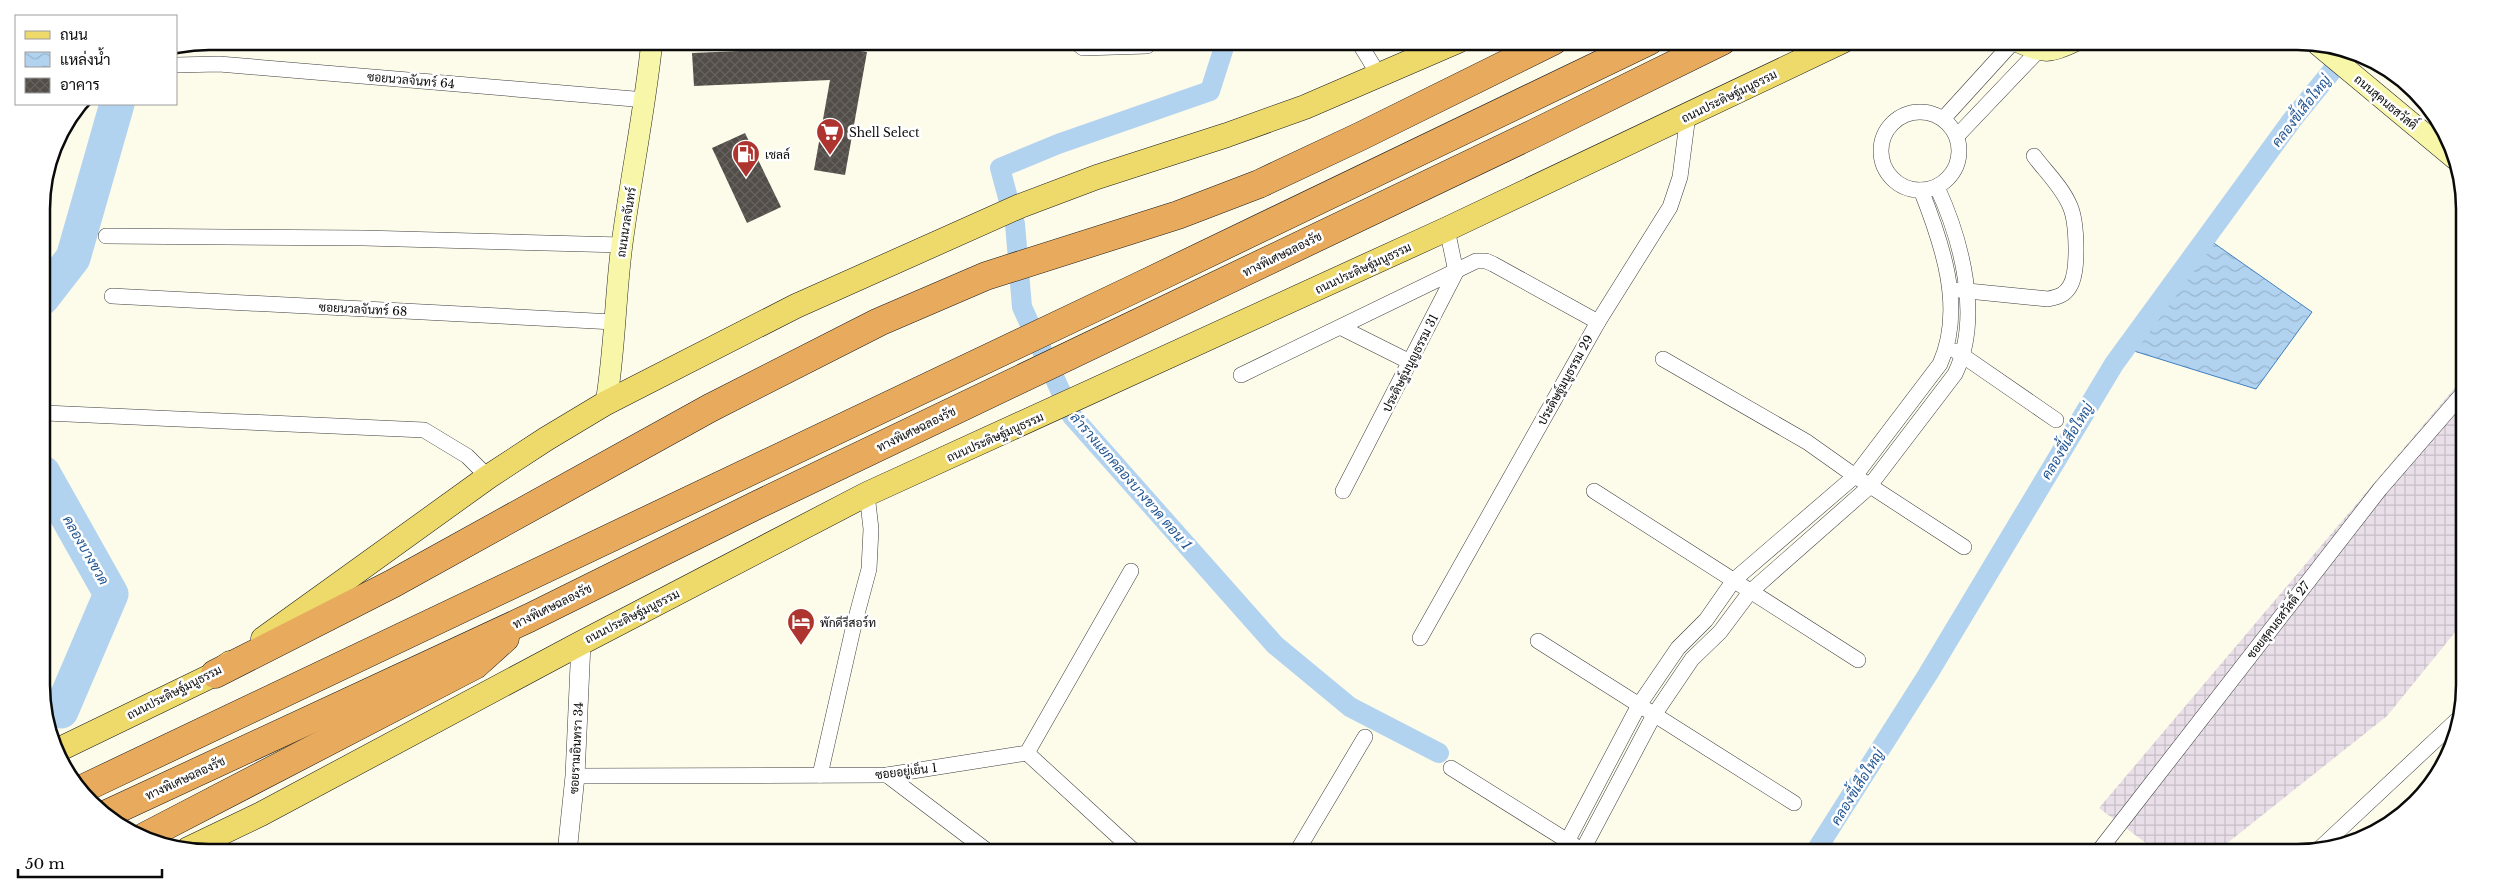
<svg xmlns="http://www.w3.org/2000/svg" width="2506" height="894" font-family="'Libre Baskerville',Sarabun,serif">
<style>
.industrial{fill:url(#industrial-grid)}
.water{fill:url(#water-waves);stroke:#3f81c1}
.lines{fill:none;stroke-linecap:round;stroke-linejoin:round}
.canal{stroke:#b2d3f0;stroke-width:20}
.river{stroke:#b2d3f0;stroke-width:35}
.building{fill:url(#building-cross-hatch)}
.minor-casing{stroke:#3d3d3d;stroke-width:16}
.tertiary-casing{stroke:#3d3d3d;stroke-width:20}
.secondary-casing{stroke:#2c2c2c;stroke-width:22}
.primary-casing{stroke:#1b1b1b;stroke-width:25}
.motorway-casing{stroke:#1b1b1b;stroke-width:29}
.minor{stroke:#fff;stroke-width:15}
.tertiary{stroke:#fff;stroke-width:19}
.secondary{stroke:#f8f7a9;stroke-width:21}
.primary{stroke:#edda6a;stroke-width:24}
.motorway{stroke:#e8aa5c;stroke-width:28}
.labels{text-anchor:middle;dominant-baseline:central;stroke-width:5;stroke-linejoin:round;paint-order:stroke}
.street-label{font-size:12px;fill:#0a0a0a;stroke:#fff}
.poi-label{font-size:12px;fill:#0a0a0a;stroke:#fff;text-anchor:start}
.water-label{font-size:14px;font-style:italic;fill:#1f5491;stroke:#fff}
.rim{fill:none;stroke:#0a0a0a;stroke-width:2.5}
</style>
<defs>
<pattern id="industrial-grid" width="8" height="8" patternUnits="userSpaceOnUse" patternTransform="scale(1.25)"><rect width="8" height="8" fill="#e9dfe9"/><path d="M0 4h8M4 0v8" fill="none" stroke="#c6bec6"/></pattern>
<pattern id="water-waves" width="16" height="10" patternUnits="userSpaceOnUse" patternTransform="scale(1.25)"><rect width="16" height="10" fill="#b2d3f0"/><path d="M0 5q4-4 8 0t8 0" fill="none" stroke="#98b4cc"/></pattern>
<pattern id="building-cross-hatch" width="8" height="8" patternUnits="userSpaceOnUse" patternTransform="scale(1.25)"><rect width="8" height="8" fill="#524d48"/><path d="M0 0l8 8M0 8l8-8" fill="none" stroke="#66625e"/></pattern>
</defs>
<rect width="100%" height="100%" fill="#fdfbe9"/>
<path class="industrial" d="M2464,377L2465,620L2387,716L2216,852H2158L2099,808Z"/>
<path class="water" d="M2208,239L2312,312L2256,389L2134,351Z"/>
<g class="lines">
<g class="canal">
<path d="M1226,41L1210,91L1058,144L1000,168L1015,224L1022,307L1072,416L1275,645L1350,707L1439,753"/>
<path d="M45,718L61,711"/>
<path d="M1815,852L1928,674L2114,364L2292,120L2349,50"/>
</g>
<g class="river">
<path d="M42,298L73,258L117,104"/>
<path d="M43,473L111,594L61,711"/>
</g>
</g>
<g class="building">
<path d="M837,47L867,52L845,175L814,170L830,80L694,86L692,53Z"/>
<path d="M745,133L781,207L747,223L712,148Z"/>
</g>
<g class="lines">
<defs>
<g id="minor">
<path d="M1074,41L1083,48L1147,46"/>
<path d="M1358,41L1380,77"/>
<path d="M176,65L219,64L646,100"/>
<circle cx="1920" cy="151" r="39"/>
<path d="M1943,119L2014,41"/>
<path d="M1957,136L2038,51"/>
<path d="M106,236L364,238L622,245"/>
<path d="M1958,290L2048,299C2058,297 2065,295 2070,286C2079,271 2077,222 2070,206C2062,187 2046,172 2034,156"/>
<path d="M112,296L614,322"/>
<path d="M1342,328L1410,362"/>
<path d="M1956,351L2056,420"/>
<path d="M1663,359L1807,442L1855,476L1964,547"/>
<path d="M1241,375L1476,261H1486L1493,264L1598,322"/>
<path d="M45,413L424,430L467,456L488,477"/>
<path d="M1343,491L1456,272L1447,229"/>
<path d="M1594,491L1858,660"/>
<path d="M1420,638L1598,322L1670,207L1680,177L1688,115"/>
<path d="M1538,641L1794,803"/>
<path d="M1027,753L1136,853"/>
<path d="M1451,768L1574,845"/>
<path d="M820,775L853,629L869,569L871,529L867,494"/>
<path d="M887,775L990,853"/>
<path d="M575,776L887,775L1027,753L1131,571"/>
<path d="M2317,851L2459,718"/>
<path d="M2098,852L2380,489L2464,392"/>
<path d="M1296,853L1365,737"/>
<path d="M1561,853L1639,705L1678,648L1706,620L1734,580L1855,476L1940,364C1965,309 1942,243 1921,190"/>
<path d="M1581,853L1654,715L1692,659L1720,632L1750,592L1868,488L1955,374C1982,318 1962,241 1937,187"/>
</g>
<path id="tertiary" d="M567,853L575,776L581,643"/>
<g id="secondary">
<path d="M2016,41C2044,53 2047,54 2075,41"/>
<path d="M2318,45L2455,159"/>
<path d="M606,403C615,350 615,297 622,244C631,176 645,109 652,41"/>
</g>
<g id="primary">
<path d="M263,639L488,477L546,439L606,403L796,306L1020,206L1097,177L1227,135L1305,107L1458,41"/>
<path d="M60,749L215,674L230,663"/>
<path d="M188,849L261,814L581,643L867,494L1447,229L1843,41"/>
</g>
<g id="motorway">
<path d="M215,674L392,584L710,408L879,322L986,276L1178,215L1259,184L1359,137L1553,41"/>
<path d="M80,790L1140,286L1649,41"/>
<path d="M109,813L529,618L757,505L1535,133L1722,41"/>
<path d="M144,837L475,665L505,638"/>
</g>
</defs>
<use href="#minor" class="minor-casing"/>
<use href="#tertiary" class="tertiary-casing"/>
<use href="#secondary" class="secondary-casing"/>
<use href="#primary" class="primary-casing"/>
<use href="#motorway" class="motorway-casing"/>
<use href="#minor" class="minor"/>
<use href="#tertiary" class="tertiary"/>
<use href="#secondary" class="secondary"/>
<use href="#primary" class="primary"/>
<use href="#motorway" class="motorway"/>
</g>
<defs>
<symbol id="supermarket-pin" viewBox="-11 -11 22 30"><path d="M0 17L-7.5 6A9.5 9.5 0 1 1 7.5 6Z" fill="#ae352f" stroke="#fff"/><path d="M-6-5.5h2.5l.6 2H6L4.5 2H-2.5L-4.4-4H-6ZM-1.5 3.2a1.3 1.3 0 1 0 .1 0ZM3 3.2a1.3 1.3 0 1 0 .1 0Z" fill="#fff"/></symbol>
<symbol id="fuel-pin" viewBox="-11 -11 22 30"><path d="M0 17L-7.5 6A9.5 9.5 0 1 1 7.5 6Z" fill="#ae352f" stroke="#fff"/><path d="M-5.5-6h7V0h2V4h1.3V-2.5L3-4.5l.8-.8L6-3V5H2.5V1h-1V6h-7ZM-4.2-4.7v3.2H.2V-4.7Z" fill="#fff"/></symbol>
<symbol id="hotel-pin" viewBox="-11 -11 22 30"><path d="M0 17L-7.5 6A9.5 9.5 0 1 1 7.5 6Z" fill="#ae352f" stroke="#fff"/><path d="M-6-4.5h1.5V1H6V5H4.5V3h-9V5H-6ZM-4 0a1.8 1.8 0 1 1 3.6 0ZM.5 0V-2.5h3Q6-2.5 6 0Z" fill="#fff"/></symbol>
</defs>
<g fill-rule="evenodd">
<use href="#supermarket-pin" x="814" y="116" width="32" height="43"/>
<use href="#fuel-pin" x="730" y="138" width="32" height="43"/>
<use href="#hotel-pin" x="785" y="606" width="32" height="43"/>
</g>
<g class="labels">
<g class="street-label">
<text transform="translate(411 80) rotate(5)">ซอยนวลจันทร์ 64</text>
<text transform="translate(1729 96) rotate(-26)">ถนนประดิษฐ์มนูธรรม</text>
<text transform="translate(2386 102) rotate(40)">ถนนสุคนธสวัสดิ์</text>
<text transform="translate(626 222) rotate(-81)">ถนนนวลจันทร์</text>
<text transform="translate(1282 254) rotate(-26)">ทางพิเศษฉลองรัช</text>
<text transform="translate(1363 268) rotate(-25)">ถนนประดิษฐ์มนูธรรม</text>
<text transform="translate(363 309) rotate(3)">ซอยนวลจันทร์ 68</text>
<text transform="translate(1410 363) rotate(-63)">ประดิษฐ์มนูญธรรม 31</text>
<text transform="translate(1565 380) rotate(-61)">ประดิษฐ์มนูธรรม 29</text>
<text transform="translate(916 429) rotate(-26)">ทางพิเศษฉลองรัช</text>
<text transform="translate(995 437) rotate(-24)">ถนนประดิษฐ์มนูธรรม</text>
<text transform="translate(552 606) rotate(-26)">ทางพิเศษฉลองรัช</text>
<text transform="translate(632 616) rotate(-27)">ถนนประดิษฐ์มนูธรรม</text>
<text transform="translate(2278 620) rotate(-52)">ซอยสุคนธสวัสดิ์ 27</text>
<text transform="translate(174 692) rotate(-27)">ถนนประดิษฐ์มนูธรรม</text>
<text transform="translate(576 748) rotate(-87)">ซอยรามอินทรา 34</text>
<text transform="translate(906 771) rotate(-7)">ซอยอยู่เย็น 1</text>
<text transform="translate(185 778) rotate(-25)">ทางพิเศษฉลองรัช</text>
</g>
<g class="poi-label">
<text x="849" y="132">Shell Select</text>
<text x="765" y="154">เชลล์</text>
<text x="820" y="622">พักดีรีสอร์ท</text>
</g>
<g class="water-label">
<text transform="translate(2301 111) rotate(-52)">คลองขี้เสือใหญ่</text>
<text transform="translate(2067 441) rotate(-59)">คลองขี้เสือใหญ่</text>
<text transform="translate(1131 481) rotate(49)">ลำรางแยกคลองบางขวด ตอน 1</text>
<text transform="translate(86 550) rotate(60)">คลองบางขวด</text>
<text transform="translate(1857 787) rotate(-58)">คลองขี้เสือใหญ่</text>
</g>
</g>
<path d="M0 0H2506V894H0ZM209 50H2297A159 159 0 0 1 2456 209V685A159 159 0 0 1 2297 844H209A159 159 0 0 1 50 685V209A159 159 0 0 1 209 50Z" fill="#fff" fill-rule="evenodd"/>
<path class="rim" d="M209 50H2297A159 159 0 0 1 2456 209V685A159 159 0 0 1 2297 844H209A159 159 0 0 1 50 685V209A159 159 0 0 1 209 50Z"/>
<rect x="15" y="15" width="162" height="90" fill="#ffffff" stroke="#9d9d9d"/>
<rect x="25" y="31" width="25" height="8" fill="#edda6a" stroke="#9d9d9d"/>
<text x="60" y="40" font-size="15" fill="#0a0a0a">ถนน</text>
<rect x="25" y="52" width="25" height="15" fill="url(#water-waves)" stroke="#9d9d9d"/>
<text x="60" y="65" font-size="15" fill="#0a0a0a">แหล่งน้ำ</text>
<rect x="25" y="78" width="25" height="15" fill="url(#building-cross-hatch)" stroke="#9d9d9d"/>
<text x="60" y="90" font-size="15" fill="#0a0a0a">อาคาร</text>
<path d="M18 869v8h144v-8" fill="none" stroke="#0a0a0a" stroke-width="2.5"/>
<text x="25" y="869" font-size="15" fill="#0a0a0a" stroke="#ffffff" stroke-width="4" paint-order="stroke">50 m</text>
</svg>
